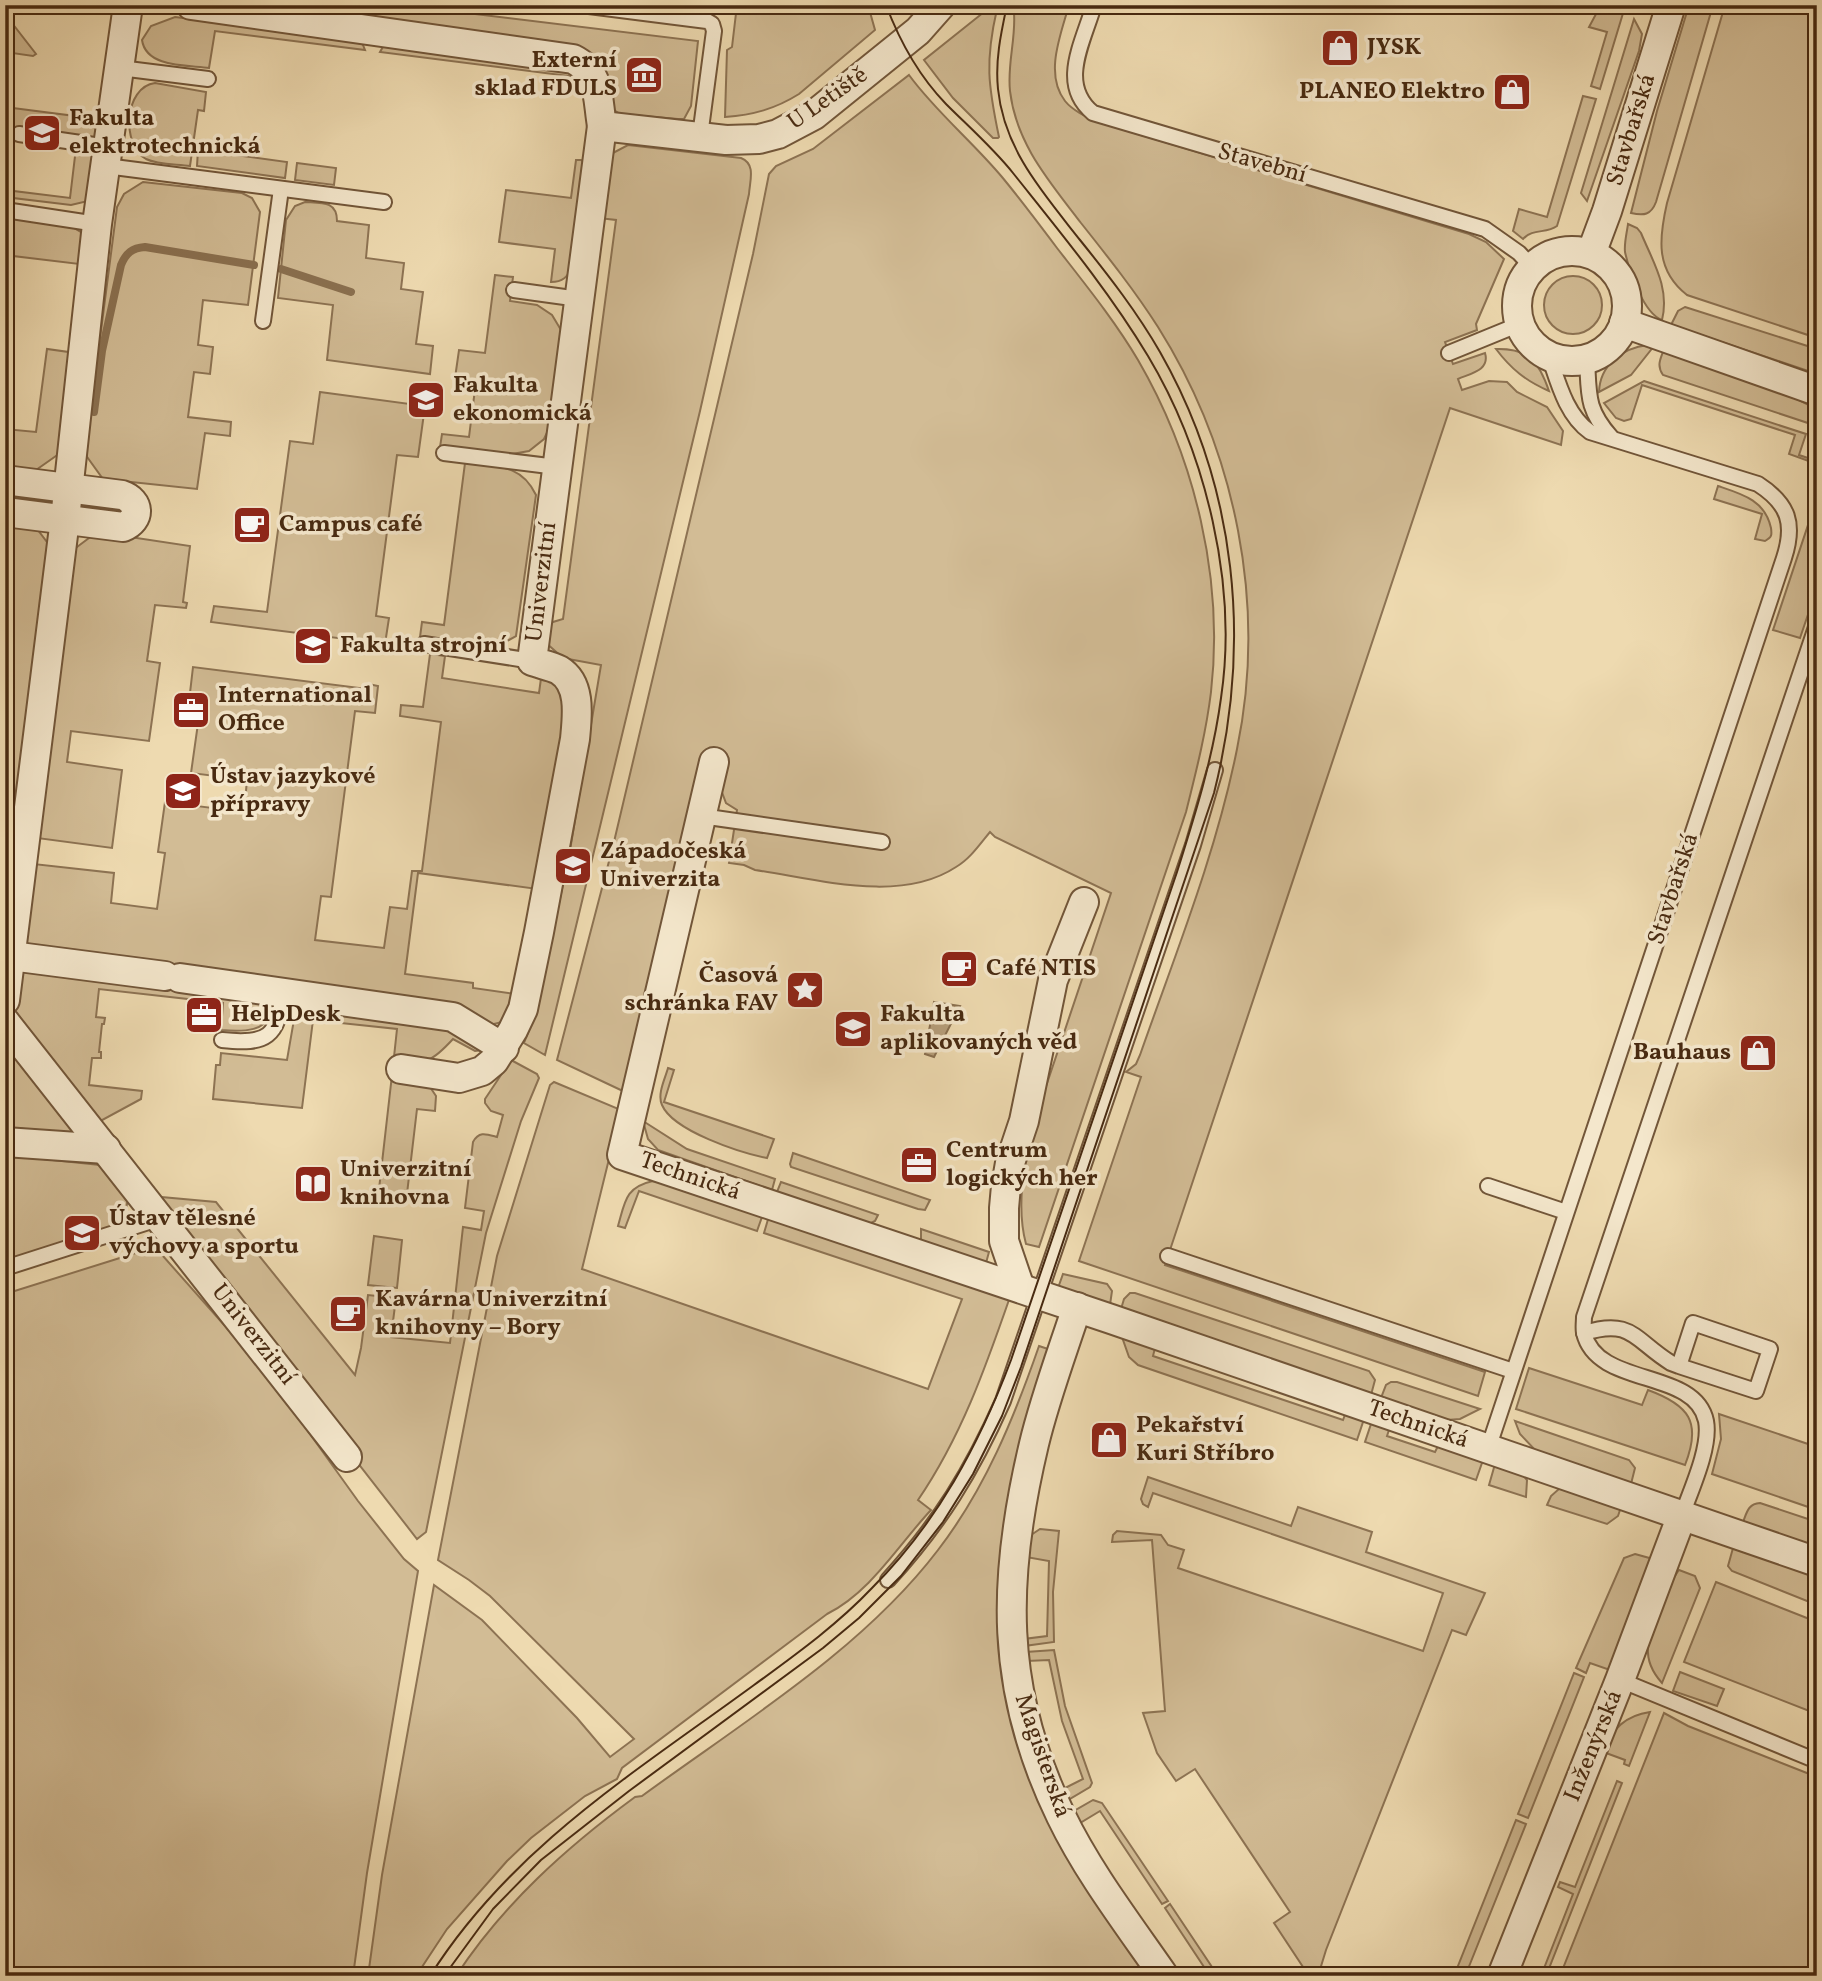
<svg xmlns="http://www.w3.org/2000/svg" width="1822" height="1981" font-family="Vollkorn,serif">
<style>
.green{fill:#d2bc95;stroke:#8d7353;stroke-width:2}
.water{fill:#b69e7a;stroke:#8a7050;stroke-width:2}
.lines{fill:none;stroke-linecap:round;stroke-linejoin:round}
.stream{stroke:#8a7050;stroke-width:8}
.lane-casing{stroke:#725639;stroke-width:18}
.street-casing{stroke:#725639;stroke-width:32}
.lane{stroke:#f4e7cc;stroke-width:14}
.street{stroke:#f4e7cc;stroke-width:28}
.tram{stroke:#482a11;stroke-width:2}
.labels{text-anchor:middle;dominant-baseline:central;stroke-width:7;stroke-linejoin:round;paint-order:stroke}
.poi-label{font-size:24px;font-weight:bold;fill:#482a11;stroke:#f4e7cc;text-anchor:start}
.street-label{font-size:24px;fill:#482a11;stroke:#f4e7cc}
</style>
<rect width="100%" height="100%" fill="#eedab0"/>
<filter id="stains"><feTurbulence type="fractalNoise" baseFrequency=".00286" numOctaves="4"/><feColorMatrix values="0 0 0 0 .2 0 0 0 0 .09 0 0 0 0 .02 0 0 0 .5 -.17"/></filter>
<radialGradient id="worn" r=".72"><stop offset=".6" stop-color="#630" stop-opacity="0"/><stop offset="1" stop-color="#630" stop-opacity=".3"/></radialGradient>
<g class="green">
<path d="M358,5H401L698,41L691,106L684,119H678L620,114L614,110L606,80L357,16Z"/>
<path d="M737,5H868L875,30L799,94C775,109 753,115 725,117L727,50L732,47Z"/>
<path d="M1041,5H1069C1061,34 1044,74 1065,101C1073,111 1087,117 1098,122L1469,234L1486,242L1504,259L1476,324L1477,330L1445,342L1453,364L1485,353C1490,370 1472,373 1458,379L1462,390L1489,381L1507,382L1517,392L1547,407L1563,431L1561,445L1450,408L1165,1265L1485,1372L1478,1396L1079,1261L1141,1077L1126,1072L1136,1064L1140,1055C1175,955 1216,854 1237,749C1267,605 1236,451 1158,327C1135,291 1108,257 1081,223C1050,182 1016,144 1010,91C1007,64 1016,39 1014,13H1027Z"/>
<path d="M1689,5H1713L1656,202C1651,215 1644,216 1631,213L1657,111Z"/>
<path d="M1725,5H1817V338L1687,295C1655,270 1659,238 1667,203Z"/>
<path d="M1612,7L1624,10L1600,89L1591,86L1607,32L1589,27L1596,14Z"/>
<path d="M992,8L997,9C985,61 988,85 999,137L998,138H993L953,98L924,60L984,12Z"/>
<path d="M5,14L36,54L33,56L5,52Z"/>
<path d="M175,17L357,40L363,45L365,50L215,31L209,68C188,65 146,68 142,40L151,26Z"/>
<path d="M1634,19L1642,34L1639,51L1587,201L1581,193Z"/>
<path d="M384,45L567,67L576,77L380,52Z"/>
<path d="M909,75C936,112 972,141 1002,177C1021,200 1039,224 1057,248C1085,284 1115,321 1138,360C1195,458 1224,579 1211,692C1206,733 1196,772 1186,812L1039,1247L1026,1244C1016,1207 1024,1165 1032,1128L1111,893L995,837L990,832C980,844 970,859 956,867C900,904 817,879 755,870L744,865L729,863L737,810L726,803L720,787L625,1092L557,1060L613,846L753,254L769,174L776,166L813,149Z"/>
<path d="M155,83L206,92L204,111L198,110L190,166C177,164 158,165 146,159C121,145 124,87 155,83Z"/>
<path d="M1583,96L1596,99L1557,226C1546,234 1533,228 1523,239L1513,231L1519,209L1547,217Z"/>
<path d="M5,107L98,119V138L19,128L17,140L5,139Z"/>
<path d="M628,145L741,158C756,164 750,180 749,194L700,411L545,1055L524,1043L536,1012L569,856L601,665L563,658L545,642L546,628L553,622L563,619L590,418L571,415L573,405L591,407L616,220L598,218L611,154Z"/>
<path d="M76,148L95,151L88,201L71,205L5,197V190L70,198Z"/>
<path d="M198,150L287,162L285,178L197,166Z"/>
<path d="M576,160H581L585,162L573,267C567,277 563,282 551,282L555,249L499,242L506,190L571,198Z"/>
<path d="M297,163L336,168L334,185L295,180Z"/>
<path d="M143,182L242,193L252,198L260,212L248,305L203,300L198,345L213,347L210,374L194,372L188,417L231,422L230,436L205,433L197,489L103,479L85,454L117,207L124,194Z"/>
<path d="M305,202C322,203 337,201 337,221L369,225L366,258L404,263L401,289L423,292L416,344L433,346L430,374L327,360L333,305L278,298L286,220L295,206Z"/>
<path d="M5,217L69,225L84,234L63,451L36,470L5,466V429L36,432L47,349L69,352L80,264L5,255Z"/>
<path d="M1628,224L1637,228L1641,233C1653,262 1670,288 1662,320C1643,313 1629,270 1625,252C1624,243 1627,232 1628,224Z"/>
<path d="M495,275L513,277L510,301L537,305L552,315L561,330V347L551,424L544,439L529,451L512,454L440,447L442,434L469,437L476,381L455,378L459,350L485,353Z"/>
<circle cx="1573" cy="305" r="29"/>
<path d="M1685,307L1817,349V374L1671,325L1678,311Z"/>
<path d="M1648,345L1654,346L1631,375L1599,392C1600,365 1622,348 1648,345Z"/>
<path d="M1496,349C1529,348 1539,362 1549,391C1526,381 1511,369 1496,349Z"/>
<path d="M1664,349L1766,384L1817,409V426L1663,375C1656,365 1661,358 1664,349Z"/>
<path d="M1644,381L1806,434L1799,455L1817,461V464L1789,454L1795,435L1642,385L1631,419L1624,421L1616,418L1604,403Z"/>
<path d="M320,392L425,406L418,457L397,455L376,616L389,618L385,644L211,622L214,606L267,612L290,441L313,444Z"/>
<path d="M465,463C496,467 521,463 536,495L516,636L500,645L486,647L420,637L422,622L444,625Z"/>
<path d="M1718,486C1742,494 1765,500 1771,528C1772,535 1772,537 1765,541L1755,539L1762,514L1714,499Z"/>
<path d="M1817,498V588L1800,638L1773,630Z"/>
<path d="M5,521L34,525L53,550L5,913Z"/>
<path d="M97,532L190,546L183,602L187,603L186,608L155,605L147,661L160,663L149,741L71,731L67,762L122,770L112,848L37,838L73,550Z"/>
<path d="M430,654L445,656L442,678L539,693L542,671L549,673L568,700L537,889L418,873L405,974L473,983V988L515,994L502,1022L490,1025L23,950L34,864L114,873L111,903L157,909L165,853L158,852L165,802L244,812L247,780L191,773L202,695L190,693L193,667L367,689L368,684L378,686L375,713L355,711L331,897L321,896L315,940L384,948L390,907L407,909L412,871H422L441,722L400,716L401,705L423,707Z"/>
<path d="M21,966L269,998L274,1006C270,1033 241,1032 221,1030L223,1003L99,989L96,1017L105,1018L104,1024H102L99,1052H101V1058H92L89,1085L142,1091L141,1099L95,1124L14,1019Z"/>
<path d="M296,1008L452,1023L484,1050L475,1051L453,1039C429,1065 428,1062 394,1057L397,1029L313,1020L302,1108L213,1099L216,1065H220L221,1053L287,1060Z"/>
<path d="M11,1043L86,1135L5,1127V1089Z"/>
<path d="M511,1060L537,1074L539,1078L521,1121L486,1233L426,1532L417,1539L150,1196L216,1202L355,1375L361,1348L368,1295L396,1298L391,1337L450,1343L463,1227L481,1230L484,1211L465,1208L473,1142C479,1131 486,1134 497,1137L503,1115L491,1111L485,1103V1099Z"/>
<path d="M668,1068L674,1070L664,1102L774,1139L767,1158C741,1153 673,1131 662,1105C657,1094 665,1079 668,1068Z"/>
<path d="M392,1075L430,1087L436,1096L435,1111L417,1109L406,1202L378,1198Z"/>
<path d="M554,1082L621,1110L582,1269L928,1389L962,1299L764,1233L769,1216L1010,1297C985,1369 961,1437 918,1500L931,1510C899,1544 871,1592 827,1614L622,1768L617,1779L585,1796L531,1838L507,1861L447,1929L416,1976H368L382,1875L434,1585L482,1620L577,1718L610,1757L634,1739L490,1596L469,1580L438,1560L497,1256L550,1085Z"/>
<path d="M643,1121L687,1149L775,1179L772,1190L658,1150L648,1139Z"/>
<path d="M793,1153L930,1200L925,1210L918,1209L791,1167L790,1164Z"/>
<path d="M5,1155L100,1165L128,1199L125,1214L115,1225L5,1262Z"/>
<path d="M653,1181L663,1182L763,1214L757,1231L639,1191L625,1228L618,1226C625,1202 625,1187 653,1181Z"/>
<path d="M781,1182L878,1215L875,1221L869,1224L777,1192Z"/>
<path d="M921,1229L989,1252L986,1263L921,1241Z"/>
<path d="M374,1236L402,1240L397,1288L368,1285Z"/>
<path d="M155,1247L264,1370L358,1501L404,1559L418,1571L367,1873L353,1976H5V1294Z"/>
<path d="M1063,1274L1107,1284L1112,1291L1110,1305L1058,1288Z"/>
<path d="M1130,1293H1135L1369,1371L1375,1380L1371,1395L1121,1309L1124,1299Z"/>
<path d="M1122,1337L1155,1348L1153,1356L1343,1420L1346,1412L1364,1419L1357,1440L1138,1365L1129,1357Z"/>
<path d="M1039,1346L1051,1350L1001,1659L1152,1976H456C503,1904 567,1847 635,1797L642,1796C743,1722 862,1650 938,1550C985,1489 1014,1418 1039,1346Z"/>
<path d="M1529,1368L1642,1405L1648,1390C1689,1405 1702,1422 1685,1465L1516,1409Z"/>
<path d="M1391,1382H1397L1480,1409L1460,1419L1447,1420L1381,1398L1386,1385Z"/>
<path d="M1719,1414L1817,1447V1510L1712,1474L1721,1439Z"/>
<path d="M1372,1421L1390,1427L1387,1436L1435,1452L1439,1444L1483,1460L1476,1480L1365,1442Z"/>
<path d="M1515,1421L1629,1460L1635,1468L1631,1484L1536,1451L1520,1434Z"/>
<path d="M1495,1464L1521,1473L1527,1480L1526,1497L1489,1485Z"/>
<path d="M1148,1477L1291,1526L1298,1507L1372,1532L1366,1552L1485,1593L1466,1635L1452,1630L1326,1950L1318,1976H1309L1274,1923L1290,1912L1195,1769L1176,1781L1157,1753L1143,1713L1165,1711L1152,1540L1112,1542L1113,1535L1117,1531L1161,1535L1168,1545L1184,1550L1178,1568L1423,1651L1443,1593L1153,1493L1148,1507L1143,1504L1141,1499Z"/>
<path d="M1560,1488L1621,1507L1618,1516L1607,1524L1547,1505L1551,1496Z"/>
<path d="M1760,1503L1817,1522V1547L1743,1522C1747,1512 1748,1504 1760,1503Z"/>
<path d="M1040,1529L1059,1531L1053,1592L1054,1642L1024,1646V1639L1047,1636L1049,1561L1026,1557L1031,1535Z"/>
<path d="M1733,1548L1743,1549L1816,1574L1817,1605L1732,1571L1728,1566Z"/>
<path d="M1635,1554L1653,1559L1611,1668L1607,1669L1590,1663L1586,1673L1576,1668L1624,1558Z"/>
<path d="M1679,1570L1695,1576L1700,1588L1662,1683C1653,1673 1647,1662 1648,1648C1649,1632 1669,1583 1679,1570Z"/>
<path d="M1716,1582L1817,1622V1714L1684,1662Z"/>
<path d="M1054,1650L1065,1706L1092,1783L1090,1787L1068,1800L1063,1789L1083,1779L1062,1721L1049,1660L1027,1661L1026,1652Z"/>
<path d="M1680,1672L1724,1689L1717,1706L1673,1691Z"/>
<path d="M1574,1673L1584,1677L1528,1818L1518,1814Z"/>
<path d="M1650,1712L1629,1766L1624,1764L1625,1760L1606,1753C1608,1729 1628,1715 1650,1712Z"/>
<path d="M1664,1713L1688,1726L1817,1777V1976H1560Z"/>
<path d="M1617,1781L1622,1783L1546,1976H1541L1573,1894L1558,1887L1560,1882L1575,1887Z"/>
<path d="M1093,1800L1102,1803L1168,1901L1162,1904L1100,1811L1080,1823L1074,1811Z"/>
<path d="M1516,1820L1526,1824L1470,1964L1465,1976H1454Z"/>
<path d="M1170,1904L1218,1976H1210L1165,1908Z"/>
</g>
<path class="water" d="M934,1002L960,1006L934,1057L925,1054Z"/>
<g class="lines">
<g class="stream">
<path d="M281,269L351,292"/>
<path d="M94,412L102,351L121,265C126,253 132,248 145,247L254,265"/>
</g>
<defs>
<g id="lane">
<path d="M581,5L707,21L712,24L714,31L700,136"/>
<path d="M1094,5C1083,43 1058,84 1093,113L1485,229L1519,253L1533,268"/>
<path d="M120,68L208,79"/>
<path d="M19,134L108,147"/>
<path d="M106,166L384,202"/>
<path d="M5,210L97,224"/>
<path d="M514,290L579,299"/>
<path d="M263,321L281,189"/>
<path d="M1449,353L1520,324"/>
<path d="M1587,359C1589,394 1586,409 1611,437"/>
<path d="M444,453L557,467"/>
<path d="M424,644L532,661"/>
<path d="M701,816L882,842"/>
<path d="M222,1040C267,1045 278,1037 283,993"/>
<path d="M1488,1186L1566,1212"/>
<path d="M1168,1256L1513,1371"/>
<path d="M5,1268L161,1218"/>
<path d="M1584,1333C1632,1318 1634,1340 1671,1363L1679,1366L1756,1391L1770,1349L1693,1323L1679,1366"/>
<path d="M1488,1449L1784,558C1795,524 1789,504 1758,484L1590,432C1566,415 1558,382 1549,356"/>
<path d="M1682,1515C1691,1490 1711,1447 1706,1421C1695,1368 1597,1388 1584,1333C1583,1328 1584,1321 1584,1317L1817,624"/>
<path d="M888,1580C940,1523 972,1471 1003,1401L1193,845L1215,770"/>
<path d="M1620,1680L1817,1761"/>
</g>
<g id="street">
<path d="M191,5L573,59C601,73 597,97 602,126L726,140L759,139L778,134L814,115L918,31L941,5"/>
<circle cx="1572" cy="306" r="55"/>
<path d="M1591,254L1607,211L1671,5"/>
<path d="M1624,323L1817,391"/>
<path d="M5,480L122,495C140,501 141,520 123,527L5,512"/>
<path d="M714,762L622,1155L1111,1319L1817,1562"/>
<path d="M11,956L165,976"/>
<path d="M180,978L453,1017L504,1048"/>
<path d="M5,1000L65,519L97,224L128,5"/>
<path d="M5,1022L347,1457"/>
<path d="M401,1069L459,1078L482,1071L494,1061L513,1030L523,1009L539,932L575,739C577,717 582,684 559,670C551,666 540,664 532,661L602,126"/>
<path d="M5,1142L106,1149"/>
<path d="M1020,1288L1004,1241V1208L1006,1186L1010,1163L1024,1121L1053,980L1084,902"/>
<path d="M1077,1307C1062,1353 1045,1398 1034,1444C1002,1578 999,1689 1061,1816C1088,1872 1128,1924 1164,1976"/>
<path d="M1502,1976L1620,1680L1682,1515"/>
</g>
</defs>
<use href="#lane" class="lane-casing"/>
<use href="#street" class="street-casing"/>
<use href="#lane" class="lane"/>
<use href="#street" class="street"/>
<g class="tram">
<path d="M430,1976C511,1848 634,1773 754,1685C795,1655 837,1625 872,1588C937,1523 979,1445 1011,1360L1177,872C1195,815 1213,758 1221,698C1238,585 1206,453 1148,356C1109,291 1060,232 1013,173C993,148 969,127 946,104C919,76 900,42 886,5"/>
<path d="M444,1976L493,1909L541,1860L629,1791L823,1648L859,1618L901,1576L943,1522L973,1474L1002,1416L1021,1367L1214,793C1252,643 1237,487 1160,352C1137,312 1109,276 1080,240C1044,194 1004,150 998,89C995,60 1001,33 1007,5"/>
</g>
</g>
<defs>
<symbol id="shop-square" viewBox="-11 -11 22 22"><rect x="-9" y="-9" width="18" height="18" rx="4" fill="#8f2418" stroke="#f4e7cc"/><path d="M-5-2.5h2.3a2.7 3.5 0 0 1 5.4 0H5L5.5 6h-11ZM-1.5-2.5h3a1.5 2.3 0 0 0-3 0Z" fill="#fff"/></symbol>
<symbol id="museum-square" viewBox="-11 -11 22 22"><rect x="-9" y="-9" width="18" height="18" rx="4" fill="#8f2418" stroke="#f4e7cc"/><path d="M0-6L6-3V-2H-6V-3ZM-5-1h2V3h-2ZM-1-1h2V3h-2ZM3-1h2V3H3ZM-6 4H6V6H-6Z" fill="#fff"/></symbol>
<symbol id="university-square" viewBox="-11 -11 22 22"><rect x="-9" y="-9" width="18" height="18" rx="4" fill="#8f2418" stroke="#f4e7cc"/><path d="M0-5L7-2L0 1L-7-2ZM-4 1L0 2.5L4 1V4Q0 6-4 4Z" fill="#fff"/></symbol>
<symbol id="cafe-square" viewBox="-11 -11 22 22"><rect x="-9" y="-9" width="18" height="18" rx="4" fill="#8f2418" stroke="#f4e7cc"/><path d="M-5.5-4.5H6V0H3Q3 3.5 0 3.5H-2.5Q-5.5 3.5-5.5 0ZM3-3.2v2h1.7v-2ZM-6 4.5H4V6H-6Z" fill="#fff"/></symbol>
<symbol id="office-square" viewBox="-11 -11 22 22"><rect x="-9" y="-9" width="18" height="18" rx="4" fill="#8f2418" stroke="#f4e7cc"/><path d="M-6-3h4V-5.5h4V-3h4V5H-6ZM-1-4.5V-3h2v-1.5ZM-6 0V1H6V0Z" fill="#fff"/></symbol>
<symbol id="sight-square" viewBox="-11 -11 22 22"><rect x="-9" y="-9" width="18" height="18" rx="4" fill="#8f2418" stroke="#f4e7cc"/><path d="M0-6L1.8-2.2L6-1.7L2.9 1.2L3.7 5.4L0 3.3L-3.7 5.4L-2.9 1.2L-6-1.7L-1.8-2.2Z" fill="#fff"/></symbol>
<symbol id="library-square" viewBox="-11 -11 22 22"><rect x="-9" y="-9" width="18" height="18" rx="4" fill="#8f2418" stroke="#f4e7cc"/><path d="M-6-4Q-3-5.5-.7-3.5V5Q-3 3-6 4ZM6-4Q3-5.5 .7-3.5V5Q3 3 6 4Z" fill="#fff"/></symbol>
</defs>
<g fill-rule="evenodd">
<use href="#shop-square" x="1318" y="26" width="44" height="44"/>
<use href="#museum-square" x="622" y="53" width="44" height="44"/>
<use href="#shop-square" x="1490" y="70" width="44" height="44"/>
<use href="#university-square" x="20" y="111" width="44" height="44"/>
<use href="#university-square" x="404" y="378" width="44" height="44"/>
<use href="#cafe-square" x="230" y="503" width="44" height="44"/>
<use href="#university-square" x="291" y="624" width="44" height="44"/>
<use href="#office-square" x="169" y="688" width="44" height="44"/>
<use href="#university-square" x="161" y="769" width="44" height="44"/>
<use href="#university-square" x="551" y="844" width="44" height="44"/>
<use href="#cafe-square" x="937" y="947" width="44" height="44"/>
<use href="#sight-square" x="783" y="968" width="44" height="44"/>
<use href="#office-square" x="182" y="993" width="44" height="44"/>
<use href="#university-square" x="831" y="1007" width="44" height="44"/>
<use href="#shop-square" x="1736" y="1031" width="44" height="44"/>
<use href="#office-square" x="897" y="1143" width="44" height="44"/>
<use href="#library-square" x="291" y="1162" width="44" height="44"/>
<use href="#university-square" x="60" y="1211" width="44" height="44"/>
<use href="#cafe-square" x="326" y="1292" width="44" height="44"/>
<use href="#shop-square" x="1087" y="1418" width="44" height="44"/>
</g>
<g class="labels">
<g class="poi-label">
<text x="1367" y="48">JYSK</text>
<text x="617" y="61" text-anchor="end">Externí<tspan x="617" dy="28">sklad FDULS</tspan></text>
<text x="1485" y="92" text-anchor="end">PLANEO Elektro</text>
<text x="69" y="119">Fakulta<tspan x="69" dy="28">elektrotechnická</tspan></text>
<text x="453" y="386">Fakulta<tspan x="453" dy="28">ekonomická</tspan></text>
<text x="279" y="525">Campus café</text>
<text x="340" y="646">Fakulta strojní</text>
<text x="218" y="696">International<tspan x="218" dy="28">Office</tspan></text>
<text x="210" y="777">Ústav jazykové<tspan x="210" dy="28">přípravy</tspan></text>
<text x="600" y="852">Západočeská<tspan x="600" dy="28">Univerzita</tspan></text>
<text x="986" y="969">Café NTIS</text>
<text x="778" y="976" text-anchor="end">Časová<tspan x="778" dy="28">schránka FAV</tspan></text>
<text x="231" y="1015">HelpDesk</text>
<text x="880" y="1015">Fakulta<tspan x="880" dy="28">aplikovaných věd</tspan></text>
<text x="1731" y="1053" text-anchor="end">Bauhaus</text>
<text x="946" y="1151">Centrum<tspan x="946" dy="28">logických her</tspan></text>
<text x="340" y="1170">Univerzitní<tspan x="340" dy="28">knihovna</tspan></text>
<text x="109" y="1219">Ústav tělesné<tspan x="109" dy="28">výchovy a sportu</tspan></text>
<text x="375" y="1300">Kavárna Univerzitní<tspan x="375" dy="28">knihovny – Bory</tspan></text>
<text x="1136" y="1426">Pekařství<tspan x="1136" dy="28">Kuri Stříbro</tspan></text>
</g>
<g class="street-label">
<text transform="translate(828 99) rotate(-35)">U Letiště</text>
<text transform="translate(1632 130) rotate(-73)">Stavbařská</text>
<text transform="translate(1262 164) rotate(16)">Stavební</text>
<text transform="translate(542 582) rotate(-83)">Univerzitní</text>
<text transform="translate(1674 889) rotate(-72)">Stavbařská</text>
<text transform="translate(690 1177) rotate(19)">Technická</text>
<text transform="translate(253 1335) rotate(52)">Univerzitní</text>
<text transform="translate(1418 1425) rotate(19)">Technická</text>
<text transform="translate(1594 1746) rotate(-68)">Inženýrská</text>
<text transform="translate(1042 1756) rotate(71)">Magisterská</text>
</g>
</g>
<rect width="1822" height="1981" fill="none" stroke="#eedab0" stroke-width="28"/>
<rect x="7" y="7" width="1808" height="1967" fill="none" stroke="#482a11" stroke-width="3.5"/>
<rect x="14" y="14" width="1794" height="1953" fill="none" stroke="#482a11" stroke-width="2"/>
<rect width="100%" height="100%" filter="url(#stains)"/>
<rect width="100%" height="100%" fill="url(#worn)"/>
</svg>
